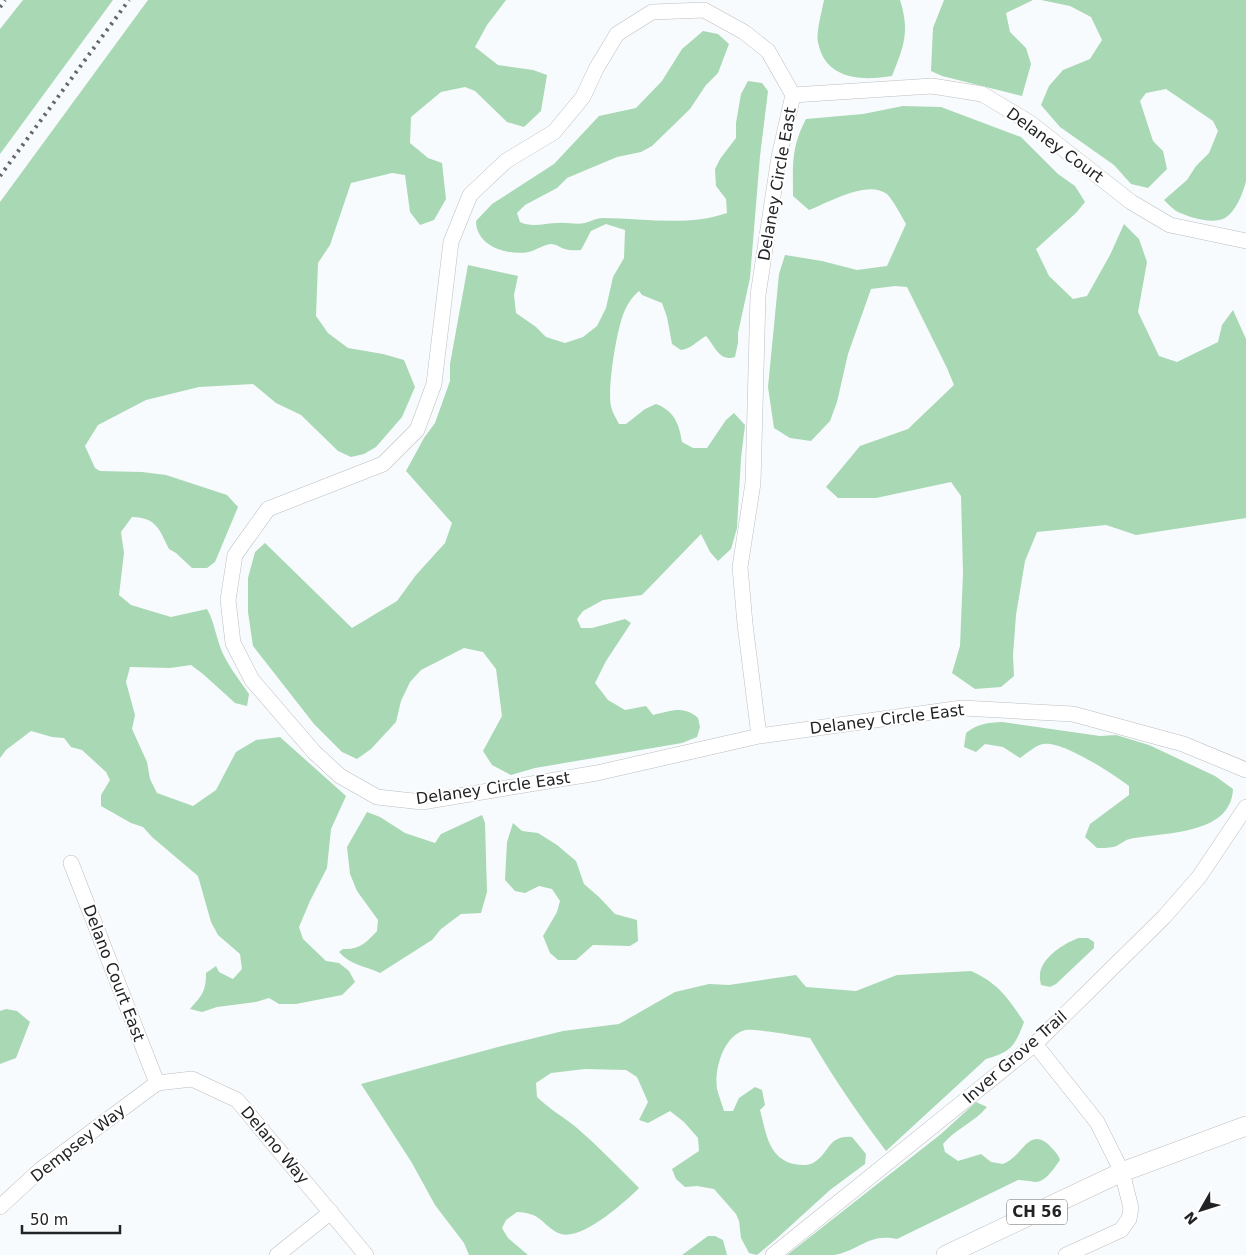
<svg xmlns="http://www.w3.org/2000/svg" width="1246" height="1255" font-family="'DejaVu Sans',sans-serif">
<style>
.green{fill:#a8d8b4}
.lines{fill:none;stroke-linecap:round;stroke-linejoin:round}
.minor-casing{stroke:#bcbec1;stroke-width:16}
.major-casing{stroke:#bcbec1;stroke-width:20}
.minor{stroke:#fff;stroke-width:15}
.major{stroke:#fff;stroke-width:19}
.rail{stroke:#656768;stroke-width:4;stroke-dasharray:2.5 5;stroke-linecap:butt}
.labels{text-anchor:middle;dominant-baseline:central;stroke-width:4;stroke-linejoin:round;paint-order:stroke}
.shield{fill:#fff;stroke:#646566;stroke-width:1}
.shield-label{font-size:15px;font-weight:bold;fill:#222324}
.street-label{font-size:16px;fill:#222324;stroke:#fff}
</style>
<rect width="100%" height="100%" fill="#f8fbfd"/>
<g class="green">
<path d="M23,0H113L0,154V29Z"/>
<path d="M148,0H506L487,25L475,47L498,65L533,70L547,75L541,111L524,127L507,122L475,91L465,87L441,92L411,117L410,143L428,158L442,163L446,199L434,220L420,225L410,212L405,175L392,173L351,183L330,245L318,263L316,316L328,333L348,348L383,354L404,360L415,387L402,417L376,447L364,454L351,457L338,451L301,415L276,403L253,384L199,387L146,400L98,425L85,446L95,468L100,471L142,472L166,475L227,495L238,507L215,562L207,568H192L176,553L169,549C159,529 157,518 132,517L121,532L124,553L119,595L131,605L171,617L207,609C215,623 216,639 223,654C230,668 240,681 249,694L247,706L235,703L203,674L191,665L170,668L130,667L126,682L135,715L132,729L147,762L150,779L157,793L193,806L216,790L236,752L256,740L280,737L346,796L331,829L327,868L310,901L299,927L303,939L326,961L339,963L349,971L355,982L342,995L296,1004H279L269,998L256,1002L217,1007L202,1012L190,1009C202,995 206,992 206,973L216,966L219,972L233,979L242,969L240,954L218,935L211,922L198,876L152,837L143,827L131,823L101,806V795L110,780L106,772L82,750L71,747L64,738L52,737L31,731L6,750L0,758V202Z"/>
<path d="M824,0H900C910,32 904,46 892,76C862,81 825,80 818,42C816,32 822,11 824,0Z"/>
<path d="M944,0H1033L1006,13L1010,32L1026,48L1031,64L1022,96L942,76L931,71L933,28Z"/>
<path d="M1041,0H1246V181C1243,193 1236,211 1225,218C1212,225 1188,217 1176,211C1172,208 1168,204 1164,200L1187,180L1196,166L1209,153L1218,131L1213,121L1166,89L1146,93L1140,101L1153,141L1163,151L1167,169L1148,188L1131,184L1114,165L1060,127L1041,105L1049,86L1063,70L1090,59L1102,40L1091,17L1070,6Z"/>
<path d="M703,31L718,34L729,44L718,73L706,85L690,109L652,146L641,152L617,157L567,178L557,188L525,205L517,213L520,222C532,228 545,223 558,223C567,222 576,225 585,223C591,221 597,218 603,218C644,218 687,227 727,213L726,199L716,186L715,169L720,159L736,138V123L741,94L748,81L762,83L768,91L760,156L750,278L738,333V343L735,357C719,362 715,346 706,336C697,341 691,349 681,350L672,344L667,317L662,303L642,295L639,291C633,296 628,303 625,310C617,326 607,389 611,406C612,412 616,418 619,424H626L645,409L656,404C674,411 679,423 682,442L693,448H707L726,420L734,413L745,425L741,458L737,528L731,549L718,561L710,552L701,534L642,595L603,600L583,611L577,619L581,628H592L625,619L631,623L606,661L595,683L608,700L625,710L646,706L653,715C671,711 683,705 698,718L700,727L697,737L682,743L535,768L511,775L492,765L483,751L502,716L496,669L483,652L464,648L421,670L410,682L401,701L396,722L371,749L357,759L342,752L314,724L253,646L248,612V578L255,552L265,543L352,628L397,601L416,575L445,543L452,523L406,471L424,438L435,423L450,381V364L468,265L518,276L514,295L516,313L536,327L546,337L565,343L583,337L597,326L606,308L613,277L624,258L625,230L606,224L591,231L581,250C576,250 570,251 565,249C560,248 557,244 551,244C542,245 537,250 529,252C507,256 476,246 476,221L492,204L554,164L599,116L636,108L662,81L682,49Z"/>
<path d="M903,106L941,107L1021,137L1058,174L1075,186L1085,202L1076,213L1036,249L1049,276L1073,299L1087,296L1110,255L1124,224L1139,239L1147,262L1138,312L1159,356L1177,362L1218,342L1222,325L1233,310L1246,339V518L1136,535L1106,525L1037,532L1025,561L1016,615L1013,655L1014,676L1001,687L975,689L952,673L960,646L963,573L961,496L951,482L876,498H838L826,487L860,446L908,429L954,385L947,368L907,287L895,286L871,289L848,354L837,402L830,421L811,441L790,438L774,428L768,387L779,274L785,255L822,261L857,270L887,266L906,224C902,217 893,200 887,194C868,179 827,203 809,210L793,196C793,164 791,148 806,119L863,114Z"/>
<path d="M1002,722L1100,736L1116,735L1149,745L1215,776L1233,789C1231,836 1162,832 1130,839C1124,840 1119,846 1113,847C1108,848 1102,848 1097,848L1085,837L1090,824L1129,795V786C1113,774 1062,740 1043,744C1036,745 1026,754 1020,758L1003,747L985,744L976,752L964,747L966,733C978,723 988,723 1002,722Z"/>
<path d="M367,812L380,817L405,833L435,843L441,834L482,815L485,823L487,892L481,913L461,914L441,929L432,940L380,973C365,966 350,965 339,952L343,949C359,950 366,943 377,931L378,920L357,891L350,874L347,847Z"/>
<path d="M513,823L522,831L538,833L557,845L576,861L584,884L599,897L615,914L637,920L638,941L630,946L593,945L576,960H558L550,953L543,936L557,912L560,901L552,889L539,886L525,893L515,891L505,880L507,842Z"/>
<path d="M1079,938H1088L1094,942V948L1056,984L1050,987L1041,985C1040,980 1039,975 1041,969C1046,955 1066,942 1079,938Z"/>
<path d="M971,971C998,983 1008,998 1024,1022C1015,1046 1011,1052 986,1059L886,1151C858,1114 833,1077 810,1038C799,1036 753,1028 745,1030C723,1036 714,1070 717,1089C719,1097 722,1104 724,1111H733L739,1098L755,1087L762,1090L765,1105L760,1110C766,1132 768,1158 794,1164C800,1165 807,1166 813,1163C830,1154 827,1135 852,1137L866,1154L865,1164L830,1190L775,1240L757,1255L749,1253L741,1238L739,1221L736,1214L714,1189L697,1186L685,1187L676,1179L672,1169L699,1151L698,1138L684,1122L670,1111L648,1123L639,1120L648,1102L637,1077L626,1070L585,1069L551,1073L536,1083L537,1097C549,1109 564,1117 577,1128C599,1147 619,1168 639,1188C625,1202 583,1240 561,1234C550,1231 543,1219 533,1215C528,1213 522,1212 517,1212L506,1220L502,1228L508,1238L528,1255H469L464,1243L435,1205L412,1163L361,1084L498,1047L563,1031L619,1024L675,992L709,984L729,985L796,975L806,987L856,991L897,975Z"/>
<path d="M6,1009L17,1011L30,1022L16,1058L0,1064V1011Z"/>
<path d="M976,1102L987,1107C975,1122 955,1129 943,1144L945,1152L958,1161L981,1154L991,1162L1003,1164C1008,1162 1012,1159 1016,1155C1025,1146 1033,1131 1048,1144C1053,1150 1058,1153 1060,1160C1054,1168 1046,1182 1035,1182C1029,1181 1024,1180 1018,1180L897,1239C868,1233 859,1251 834,1255C819,1255 802,1255 787,1255L941,1134Z"/>
<path d="M708,1236H715L723,1240L727,1255H682Z"/>
</g>
<g class="lines">
<defs>
<g id="minor">
<path d="M793,95L932,86L982,94L1029,122L1131,202L1170,225L1246,241"/>
<path d="M759,736L745,624L740,567L753,483L758,295L779,157L793,95L768,51L744,32L704,10L652,12L617,34L596,69L583,97L554,132L506,161L470,195L451,242L434,384L417,430L383,464L268,509L235,555L228,600L233,643L252,680L314,752L340,776L377,797L422,802L597,773L759,736L962,708L1073,714L1183,744L1246,770"/>
<path d="M71,863L157,1083"/>
<path d="M1035,1044L1097,1122L1122,1172L1131,1208L1129,1219L1121,1230L1066,1255"/>
<path d="M157,1083L192,1079L237,1100L366,1255"/>
<path d="M0,1207L40,1170L157,1083"/>
<path d="M277,1255L331,1212"/>
<path d="M773,1255L1035,1044L1164,917L1199,877L1246,807"/>
</g>
<path id="major" d="M946,1255L1122,1172L1246,1126"/>
</defs>
<use href="#minor" class="minor-casing"/>
<use href="#major" class="major-casing"/>
<use href="#minor" class="minor"/>
<use href="#major" class="major"/>
<g class="rail">
<path d="M0,7L5,0"/>
<path d="M0,176L129,0"/>
</g>
</g>
<g class="labels">
<rect class="shield" x="1007" y="1199.5" width="60" height="25" rx="4"/>
<g class="shield-label">
<text x="1037" y="1212">CH 56</text>
</g>
<g class="street-label">
<text transform="translate(1055 145) rotate(36)">Delaney Court</text>
<text transform="translate(777 184) rotate(-80)">Delaney Circle East</text>
<text transform="translate(887 719) rotate(-7)">Delaney Circle East</text>
<text transform="translate(493 788) rotate(-8)">Delaney Circle East</text>
<text transform="translate(114 973) rotate(69)">Delano Court East</text>
<text transform="translate(1015 1057) rotate(-41)">Inver Grove Trail</text>
<text transform="translate(78 1143) rotate(-38)">Dempsey Way</text>
<text transform="translate(275 1145) rotate(50)">Delano Way</text>
</g>
</g>
<g transform="translate(1201 1210) rotate(231)" stroke="#ffffff" stroke-width="4" paint-order="stroke">
<path d="M0-4L9 19L0 12L-9 19Z" fill="#222324"/>
<text y="-8" font-size="14" font-weight="bold" text-anchor="middle" fill="#222324">N</text>
</g>
<path d="M22 1225v8h98v-8" fill="none" stroke="#222324" stroke-width="2.5"/>
<text x="30" y="1225" font-size="15" fill="#222324" stroke="#ffffff" stroke-width="4" paint-order="stroke">50 m</text>
</svg>
